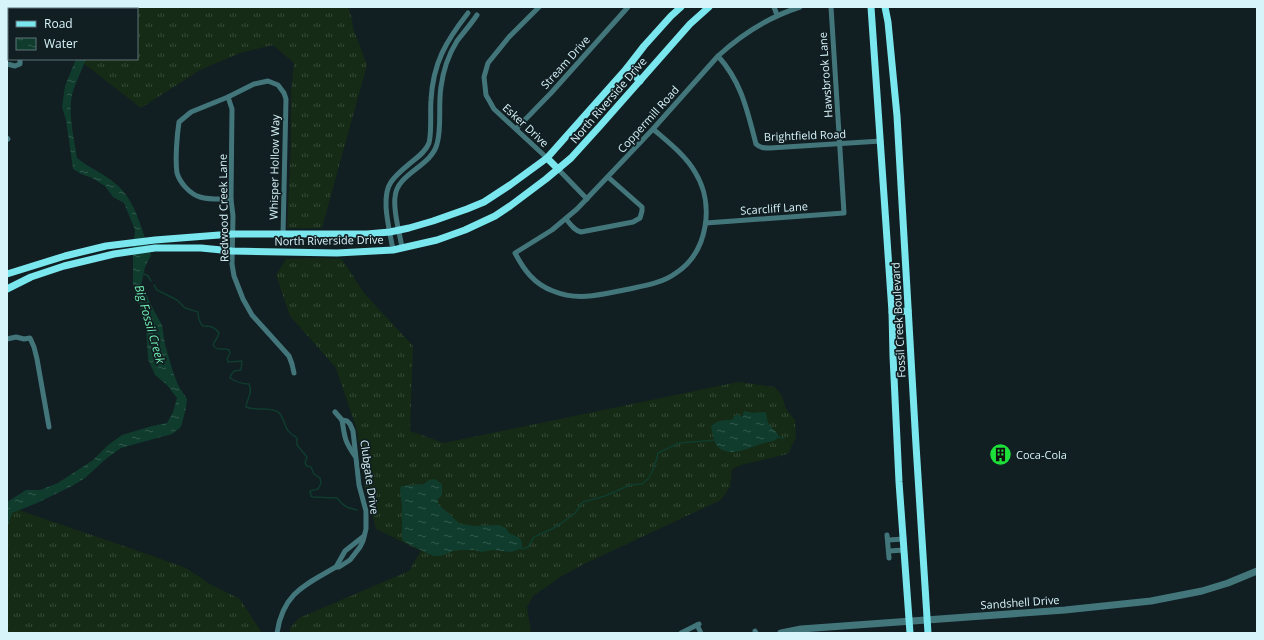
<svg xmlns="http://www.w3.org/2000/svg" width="1264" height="640" font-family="'Open Sans',sans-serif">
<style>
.grass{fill:url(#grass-tufts)}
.water{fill:url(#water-ripples)}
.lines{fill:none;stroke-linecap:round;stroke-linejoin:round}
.stream{stroke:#103c2e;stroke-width:1.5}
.minor{stroke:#42767b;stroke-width:5}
.tertiary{stroke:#42767b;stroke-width:7}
.secondary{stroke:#7ae6ee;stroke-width:7}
.labels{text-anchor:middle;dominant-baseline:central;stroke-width:3.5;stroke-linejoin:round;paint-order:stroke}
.street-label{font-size:11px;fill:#d7f4fa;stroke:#111e22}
.poi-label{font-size:11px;fill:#d7f4fa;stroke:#111e22;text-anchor:start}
.water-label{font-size:12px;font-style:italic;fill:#72edb1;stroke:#111e22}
</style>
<defs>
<pattern id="grass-tufts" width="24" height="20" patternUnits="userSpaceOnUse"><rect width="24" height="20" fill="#152b15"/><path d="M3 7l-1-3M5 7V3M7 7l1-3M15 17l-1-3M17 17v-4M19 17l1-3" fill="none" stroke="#364a38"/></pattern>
<pattern id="water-ripples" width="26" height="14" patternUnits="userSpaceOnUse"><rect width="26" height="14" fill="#103c2e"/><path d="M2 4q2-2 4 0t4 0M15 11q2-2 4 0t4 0" fill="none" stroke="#32594d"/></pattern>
</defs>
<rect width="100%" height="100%" fill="#111e22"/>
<g class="grass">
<path d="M7,7H348L352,19L353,28L367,65L322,228H287L291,144V93L294,63L273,45L240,53L200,70L141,108L78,59H137V9H9V14L7,13Z"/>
<path d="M315,258L342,259L364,293L413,346L410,431L444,443L738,382L775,387L782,396L786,409L795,420L796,437L788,454L741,465L732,469L730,487L721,500L584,564L562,576L533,596L527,607L531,633H290V628L299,618L409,571L421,551L376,529L365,488L357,430L336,368L290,316L276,275L286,259Z"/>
<path d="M7,506L153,556L186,568L210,584L240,599L262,633H7Z"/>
</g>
<g class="water">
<path d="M76,59H86C82,69 77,80 73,91C67,112 74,137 77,158C89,168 105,174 116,184C137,202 141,230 151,255L145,267L141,286L146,292L150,303L162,325L165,344L173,372L179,387L187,399L186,408L181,427L172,434L121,448L107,458L85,478L72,486L37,503L12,513L7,528V502L26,490H40L58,483L93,460L108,445L122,435L152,426L167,423L173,412L177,398L167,385L155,375L148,359L146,326L133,287V247L135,230L124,203L113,197L105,186L92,178L81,174L73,169L66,120L62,107L65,86Z"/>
<path d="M744,411L753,413L765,412C768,415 766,420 769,424C772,429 777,431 779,437C774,442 771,441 765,443C751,446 731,459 718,447C714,443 713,433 711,427C716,420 724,420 732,420L734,416L738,414L742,417Z"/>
<path d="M435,479L442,484V495L438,499V504L460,524L476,526L499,525L506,528L509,533L520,538L522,543V547L518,550L511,552L493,550L481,552L475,550H461L454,551L440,556H434L427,553L403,541L402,538V506L400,489L401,486L424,484L429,480Z"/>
</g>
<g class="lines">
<g class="stream">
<path d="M142,273L148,276L151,281"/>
<path d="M154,285L157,290L177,300L185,308L198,312C198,318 199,322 203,326C211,326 215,327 219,333C218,338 215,340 213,345C217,352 223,347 229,350L230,353L227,359L228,362L242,361L241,370L234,371L231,375L230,378C236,382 242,384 249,384C253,392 247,399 246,407C255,411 271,407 278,412C283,415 284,424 287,429C289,433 293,435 297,438V445L307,457L305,463L307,466L311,467L314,474L320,478L321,483L318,489L310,491L311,496L313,497L337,498C343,506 347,508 357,510"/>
<path d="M777,437L784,438"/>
<path d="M519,548L523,549L528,547L534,537L552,529L563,522L575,513L583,502L605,496L630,485L642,484L649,478L655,465L658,453L679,443L716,440"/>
</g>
<g class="minor">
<path d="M539,7L509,37L488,63L484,77L486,95L494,109L547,158"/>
<path d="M774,7L777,15"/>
<path d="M7,48L9,49"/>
<path d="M718,56C742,83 747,110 756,144C760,148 764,148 770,148L881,141"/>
<path d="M7,64L15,66L20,64V59"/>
<path d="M228,97L232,109L231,199L233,216L232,264L234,276L243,299L252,315L289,356L292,364L294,373"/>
<path d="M516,129L551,93L628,7"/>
<path d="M653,129C668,142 685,155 695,172C715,204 708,252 676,273C661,284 642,286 624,290C600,295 577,301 553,291C534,284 524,270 515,253L552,230L577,209L653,129L718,56C742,34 769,17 800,7"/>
<path d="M7,138L8,139"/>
<path d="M558,169L587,199"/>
<path d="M231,199C221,199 210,200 200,197C190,194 180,183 177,173C175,160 177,135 179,122L191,112L228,97L254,84L268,81L278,85L284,93L286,99L283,235"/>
<path d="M566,219C571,225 574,230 581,232L633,222L640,218L642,211V207L608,177"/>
<path d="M706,223L844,213L831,7"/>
<path d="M402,248C400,233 393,213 395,197C397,173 431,167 437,144C442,128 438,104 441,87C443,71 449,54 457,41C464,32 471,24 477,15"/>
<path d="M393,250C390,231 380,198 391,182C396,175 402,170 408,165C416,158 425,153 429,143C432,131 430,113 431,100C433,63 446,41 468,13"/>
<path d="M7,339L16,337L24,339L30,338L34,347L37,359L49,427"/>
<path d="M342,420C345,438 344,440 355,456"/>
<path d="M887,535L889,558"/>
<path d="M888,540L904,539"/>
<path d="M889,551L904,550"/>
<path d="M336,567L345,551L364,536"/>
<path d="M697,625L701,633"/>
<path d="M755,631L756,633"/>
<path d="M277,633C283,593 305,585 336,567H339L350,560L360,547L363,541L366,529V511L359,485L353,431L350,424L347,421L342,420L335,412"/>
<path d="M681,633L699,624"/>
</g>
<path class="tertiary" d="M781,633L801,629L1065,610L1151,601L1202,591L1228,583L1257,571"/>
<g class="secondary">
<path d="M871,7L892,312L893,356L899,482L910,633"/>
<path d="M885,7L888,22L897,116L916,445L928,633"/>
<path d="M627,68L640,81"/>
<path d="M547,158L558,169"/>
<path d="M7,274L65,256L106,246L155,240L232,234H367L390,232L409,228L433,221L467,209L484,202L510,185L547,158L627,68L644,46L671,16L681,7"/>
<path d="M7,289L31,277L64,266L114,254L155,248H201L232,251L337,253L393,250L437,240L465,230L495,216L510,206L546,179L571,158L600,126L690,24L709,7"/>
<path d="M892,312L908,311"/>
</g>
</g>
<defs>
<symbol id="building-disc" viewBox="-11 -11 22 22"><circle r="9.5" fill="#1de03a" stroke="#111e22"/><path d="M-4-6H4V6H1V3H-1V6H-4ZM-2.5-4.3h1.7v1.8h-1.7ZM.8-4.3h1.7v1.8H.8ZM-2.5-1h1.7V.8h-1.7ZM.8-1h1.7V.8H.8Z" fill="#111"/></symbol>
</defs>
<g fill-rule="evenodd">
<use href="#building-disc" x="988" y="442" width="25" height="25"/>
</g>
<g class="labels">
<g class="street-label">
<text transform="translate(565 62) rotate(-48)">Stream Drive</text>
<text transform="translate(825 75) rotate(-94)">Hawsbrook Lane</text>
<text transform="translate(608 100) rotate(-49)">North Riverside Drive</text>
<text transform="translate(648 119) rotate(-48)">Coppermill Road</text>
<text transform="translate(526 125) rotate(43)">Esker Drive</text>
<text transform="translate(805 135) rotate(-2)">Brightfield Road</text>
<text transform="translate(274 167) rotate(-89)">Whisper Hollow Way</text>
<text transform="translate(223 208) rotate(-91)">Redwood Creek Lane</text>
<text transform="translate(774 208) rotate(-4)">Scarcliff Lane</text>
<text transform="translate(329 240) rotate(-1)">North Riverside Drive</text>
<text transform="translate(898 320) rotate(-93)">Fossil Creek Boulevard</text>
<text transform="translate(370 477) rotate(82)">Clubgate Drive</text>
<text transform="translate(1020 602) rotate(-4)">Sandshell Drive</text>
</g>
<g class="poi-label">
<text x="1016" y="454">Coca-Cola</text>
</g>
<g class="water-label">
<text transform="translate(150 324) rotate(74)">Big Fossil Creek</text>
</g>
</g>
<rect width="1264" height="640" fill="none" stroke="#d7f4fa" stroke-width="16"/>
<rect x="8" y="8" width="130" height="52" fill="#111e22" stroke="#607478"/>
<rect x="16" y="21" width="20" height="6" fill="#7ae6ee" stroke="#607478"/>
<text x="44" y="28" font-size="12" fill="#d7f4fa">Road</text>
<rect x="16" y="38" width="20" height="12" fill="url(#water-ripples)" stroke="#607478"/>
<text x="44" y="48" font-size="12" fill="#d7f4fa">Water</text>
</svg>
